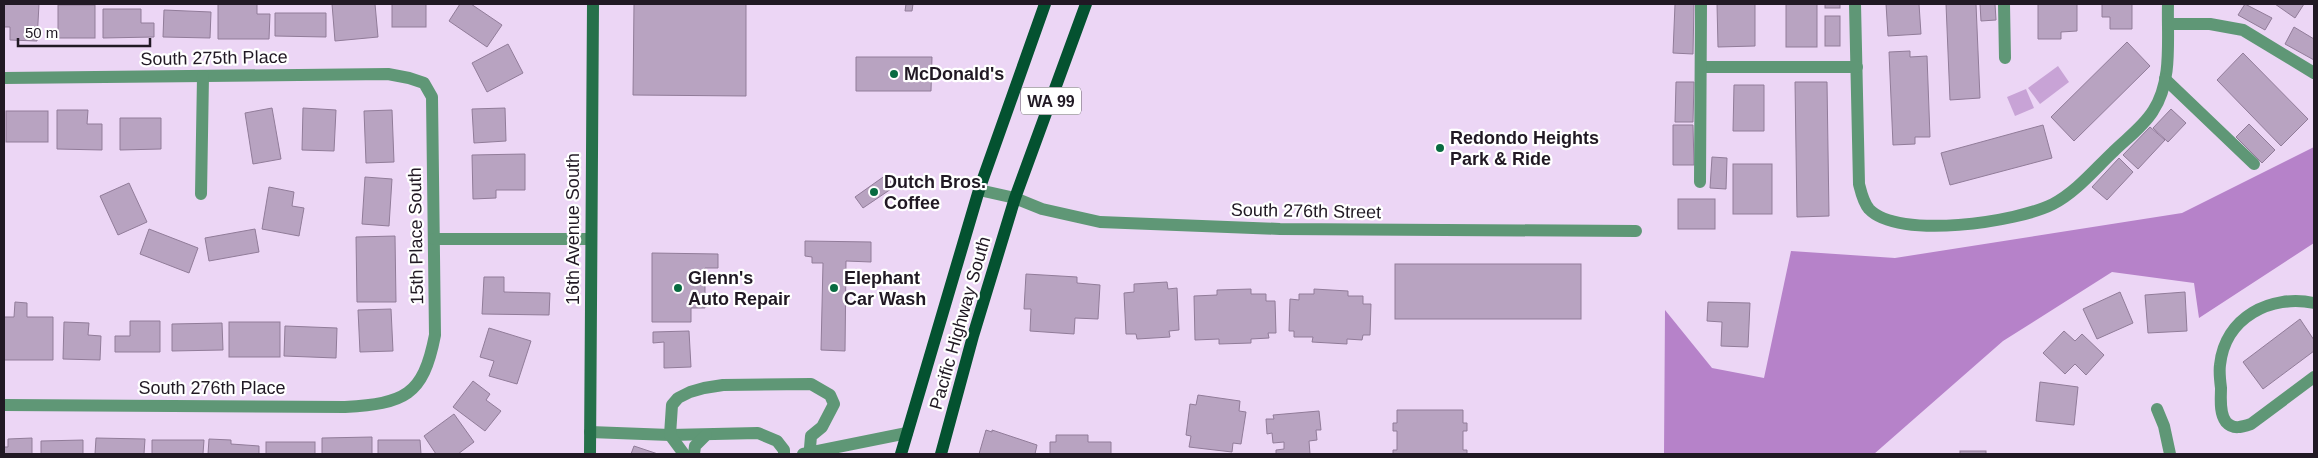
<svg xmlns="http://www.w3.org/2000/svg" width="2318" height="458" font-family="Helvetica,sans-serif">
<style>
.green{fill:#c8a3d6}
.forest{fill:#b682c9}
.building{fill:#b8a3c1;stroke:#917c99}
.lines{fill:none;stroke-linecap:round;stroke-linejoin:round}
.minor{stroke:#5f9776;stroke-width:12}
.secondary{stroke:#26704a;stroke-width:12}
.primary{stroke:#045230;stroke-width:12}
.poi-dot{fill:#086b41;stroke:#fff;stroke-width:2}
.labels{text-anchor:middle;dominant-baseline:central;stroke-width:4.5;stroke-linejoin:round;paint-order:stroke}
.shield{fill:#fff;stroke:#645e66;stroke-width:1}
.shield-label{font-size:16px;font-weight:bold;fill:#211924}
.street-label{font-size:18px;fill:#211924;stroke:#fff}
.poi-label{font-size:18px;font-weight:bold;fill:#211924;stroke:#fff;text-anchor:start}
</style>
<rect width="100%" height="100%" fill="#ecd6f5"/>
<g class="green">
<path d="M2058,66L2069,82L2040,104L2028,88Z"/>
<path d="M2026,89L2034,108L2015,116L2007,97Z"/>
</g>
<path class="forest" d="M2314,147V243L2199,318L2194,283L2112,272L2003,341L1874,454H1664L1665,310L1712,368L1764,378L1791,251L1895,258L2182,213Z"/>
<g class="building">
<path d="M4,4H39L37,41L10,40V27H4Z"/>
<path d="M218,4H257V14H270L269,39H218Z"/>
<path d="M332,4H375L378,37L335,41Z"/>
<rect x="392" y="4" width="34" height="23"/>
<path d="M460,4H471L502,25L487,47L449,21Z"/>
<path d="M634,4H746V96L633,95Z"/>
<path d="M906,4H913L912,11H905Z"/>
<path d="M1675,4H1694L1693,54L1673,53Z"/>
<path d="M1717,4H1755V46L1718,47Z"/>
<rect x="1786" y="4" width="31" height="43"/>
<rect x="1825" y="4" width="15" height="4"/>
<path d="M1886,4H1919L1921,34L1888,36Z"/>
<path d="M1946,4H1976L1980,98L1950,100Z"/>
<path d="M1980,4H1995L1996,20L1981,21Z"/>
<path d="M2038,4H2077V31L2061,32V39H2038Z"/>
<path d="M2102,4H2132V29H2110V17H2102Z"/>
<path d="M2245,4L2272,18L2265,30L2238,15Z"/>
<path d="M2275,4H2304L2295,18Z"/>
<rect x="58" y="5" width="37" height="33"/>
<path d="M103,9H141V23H154V37L103,38Z"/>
<path d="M164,10L211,12L210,38L163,37Z"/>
<path d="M275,13H326V37L275,36Z"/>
<rect x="1825" y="16" width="15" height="30"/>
<path d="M2294,27L2314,39V60L2285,44Z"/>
<path d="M2127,42L2150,66L2074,141L2051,117Z"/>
<path d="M508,44L523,73L487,92L472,63Z"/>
<path d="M1910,51V57L1927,56L1930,137H1915V144L1893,145L1889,52Z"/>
<path d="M2243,53L2308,119L2281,146L2217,80Z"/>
<path d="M856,57H932L931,91H856Z"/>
<path d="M1676,82H1694L1693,122H1675Z"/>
<path d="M1795,82H1827L1829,216L1797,217Z"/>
<path d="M1734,85H1764V131H1733Z"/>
<path d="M272,108L281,159L253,164L245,113Z"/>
<path d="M303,108L336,110L334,151L302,150Z"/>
<path d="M505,108L506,141L474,143L472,109Z"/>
<path d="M2171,109L2186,123L2168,142L2153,128Z"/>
<path d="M57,110H88L87,124H102V150L57,149Z"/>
<path d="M392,110L394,162L366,163L364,111Z"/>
<rect x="6" y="111" width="42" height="31"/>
<path d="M120,118H161V149L120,150Z"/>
<path d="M2249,124L2275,150L2262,163L2236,137Z"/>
<path d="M1673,125H1693L1694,165H1673Z"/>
<path d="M2043,125L2052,158L1950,185L1941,153Z"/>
<path d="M2150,127L2165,140L2138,169L2123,155Z"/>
<path d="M525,154V190H496V198L473,199L472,155Z"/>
<path d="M1712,157L1727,158L1726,189L1710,188Z"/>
<path d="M2119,158L2133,172L2107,200L2092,187Z"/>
<rect x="1733" y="164" width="39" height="50"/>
<path d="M886,175L894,187L863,208L855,197Z"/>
<path d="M365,177L392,179L389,226L362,224Z"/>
<path d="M129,183L147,222L118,235L100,196Z"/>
<path d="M269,187L294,192L292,206L304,208L299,236L262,229Z"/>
<rect x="1678" y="199" width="37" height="30"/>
<path d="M149,229L198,248L189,273L140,254Z"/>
<path d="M255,229L259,252L209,261L205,238Z"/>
<path d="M395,236L396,302H357L356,237Z"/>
<path d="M805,241L871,242V262L846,261L845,351L821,350L823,263H812V257L805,256Z"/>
<path d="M652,253L718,254V268H705V308H691V322H652Z"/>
<rect x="1395" y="264" width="186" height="55"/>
<path d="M1026,274L1077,277V283L1100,285L1098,319L1075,318L1074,334L1030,331L1031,309H1024Z"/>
<path d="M484,277H504V292L550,293L549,315L482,314Z"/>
<path d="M1167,282L1168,289L1177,288L1179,330L1169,331L1170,337L1137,339L1136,334H1126L1124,293L1134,292V284Z"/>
<path d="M1251,289V294H1266V301H1275L1276,333H1268L1269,338L1251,339V343L1219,344V339L1195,340L1194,296L1217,295V290Z"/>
<path d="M1314,289L1348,291V296H1363V304H1371L1370,335H1363L1362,340L1347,339V344L1312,342L1313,337H1294V331H1289L1290,299L1299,300V294H1314Z"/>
<path d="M2120,292L2133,323L2097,339L2083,309Z"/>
<path d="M2185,292L2187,331L2148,333L2145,295Z"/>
<path d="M15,302L27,303V317H53V360H4V317H14Z"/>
<path d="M1708,302L1750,303L1748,347L1721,346L1722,322L1707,321Z"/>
<path d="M391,309L393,351L360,352L358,310Z"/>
<path d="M2300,319L2314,340V351L2263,389L2243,362Z"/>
<path d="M130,321H160V352H115V336H130Z"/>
<path d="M64,322L89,323L88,335L101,336L100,360L63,359Z"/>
<rect x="229" y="322" width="51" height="35"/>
<path d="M222,323L223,350L172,351V324Z"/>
<path d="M285,326L337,328L336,358L284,356Z"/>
<path d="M489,328L531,341L517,384L489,376L494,361L480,357Z"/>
<path d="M689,331L691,367L664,368V342L653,343V332Z"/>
<path d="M2064,331L2075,341L2082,334L2104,355L2086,375L2075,364L2065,374L2043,353Z"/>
<path d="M473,381L490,394L486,400L501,411L485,431L453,407Z"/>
<path d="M2040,382L2078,387L2074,425L2036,421Z"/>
<path d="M1198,395L1240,401L1239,411L1246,412L1241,444L1233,443L1232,452L1189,447L1191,436L1186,435L1190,404L1196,405Z"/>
<path d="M1397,410H1463V423H1467V431H1463V450H1467V454H1393V450H1397V431H1393V423H1397Z"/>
<path d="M1319,411L1321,430H1316L1317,440L1309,441L1310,454H1276V450L1284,449V442L1273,443L1272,433L1267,434L1266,419H1274L1273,415Z"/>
<path d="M454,414L474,442L458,454H436L424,436Z"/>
<path d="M986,430L992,432V430L1037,445L1035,454H979Z"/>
<path d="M1056,435H1088V442H1111V454H1050V442H1056Z"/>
<path d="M372,437V454H322V438Z"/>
<path d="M32,438V454H4V447H8V439Z"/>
<path d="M96,438L145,439L144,454H95Z"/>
<path d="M209,439L231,440V444L259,446V454H208Z"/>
<path d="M83,440V454H41V441Z"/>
<path d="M152,440H204L203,454H152Z"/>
<path d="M378,440H420L421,454H378Z"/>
<rect x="266" y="442" width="49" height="12"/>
<path d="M634,446L658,454H631Z"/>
<rect x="1960" y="451" width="26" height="3"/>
</g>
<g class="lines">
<g class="minor">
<path d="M1855,4L1859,184C1861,192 1863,202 1869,209C1898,240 2018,222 2053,204C2076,192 2094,170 2113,152C2126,139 2143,127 2153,111C2173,81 2167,39 2168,4"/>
<path d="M2004,4L2005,58"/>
<path d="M2168,24H2210L2243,30L2314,73"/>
<path d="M1701,67H1857"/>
<path d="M4,78L388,74L409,78L424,83L432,97L435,335C423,397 404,403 345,407L4,405"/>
<path d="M2165,79L2254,164"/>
<path d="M1700,182L1701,4"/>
<path d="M979,190L1015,198L1042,209L1100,222L1280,229L1636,231"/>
<path d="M201,194L203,76"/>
<path d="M434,239H590"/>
<path d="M2314,303C2271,294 2225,317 2220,365C2219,372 2220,380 2221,388C2221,398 2219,413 2226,422C2233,430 2242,427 2251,424L2314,377"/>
<path d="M2157,409L2164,426L2170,454"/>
<path d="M590,432L670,435L758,433L777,441L784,450V454"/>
<path d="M684,454L670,435L672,405L678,398L690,392L704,388L723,385L811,384L830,395L834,404L822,427L811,436L810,448L817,454"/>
<path d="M694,454L695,446L706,435"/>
<path d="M803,454L907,433"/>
</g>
<path class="secondary" d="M590,454L593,4"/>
<g class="primary">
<path d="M901,454L979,190L1045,4"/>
<path d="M941,454L973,336L1015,198L1086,4"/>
</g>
</g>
<g class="poi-dot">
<circle cx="894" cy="74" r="5"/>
<circle cx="1440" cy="148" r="5"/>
<circle cx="874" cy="192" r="5"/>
<circle cx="678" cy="288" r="5"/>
<circle cx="834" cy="288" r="5"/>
</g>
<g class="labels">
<rect class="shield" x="1021" y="87.5" width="60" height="27" rx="4"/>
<g class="shield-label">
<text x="1051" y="101">WA 99</text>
</g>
<g class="street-label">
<text transform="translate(214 58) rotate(-1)">South 275th Place</text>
<text transform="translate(1306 211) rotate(1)">South 276th Street</text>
<text transform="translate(573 229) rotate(-90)">16th Avenue South</text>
<text transform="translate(416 236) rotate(-91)">15th Place South</text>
<text transform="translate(960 323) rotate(-74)">Pacific Highway South</text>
<text x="212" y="388">South 276th Place</text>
</g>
<g class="poi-label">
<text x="904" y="74">McDonald's</text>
<text x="1450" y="138">Redondo Heights<tspan x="1450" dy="21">Park &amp; Ride</tspan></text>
<text x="884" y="182">Dutch Bros.<tspan x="884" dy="21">Coffee</tspan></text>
<text x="688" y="278">Glenn's<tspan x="688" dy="21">Auto Repair</tspan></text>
<text x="844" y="278">Elephant<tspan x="844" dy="21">Car Wash</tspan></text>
</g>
</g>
<rect width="2318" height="458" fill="none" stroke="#211924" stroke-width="10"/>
<path d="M18 38v8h132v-8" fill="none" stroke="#211924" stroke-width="2.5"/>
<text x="25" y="38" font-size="15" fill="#211924" stroke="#ffffff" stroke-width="4" paint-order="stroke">50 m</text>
</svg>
